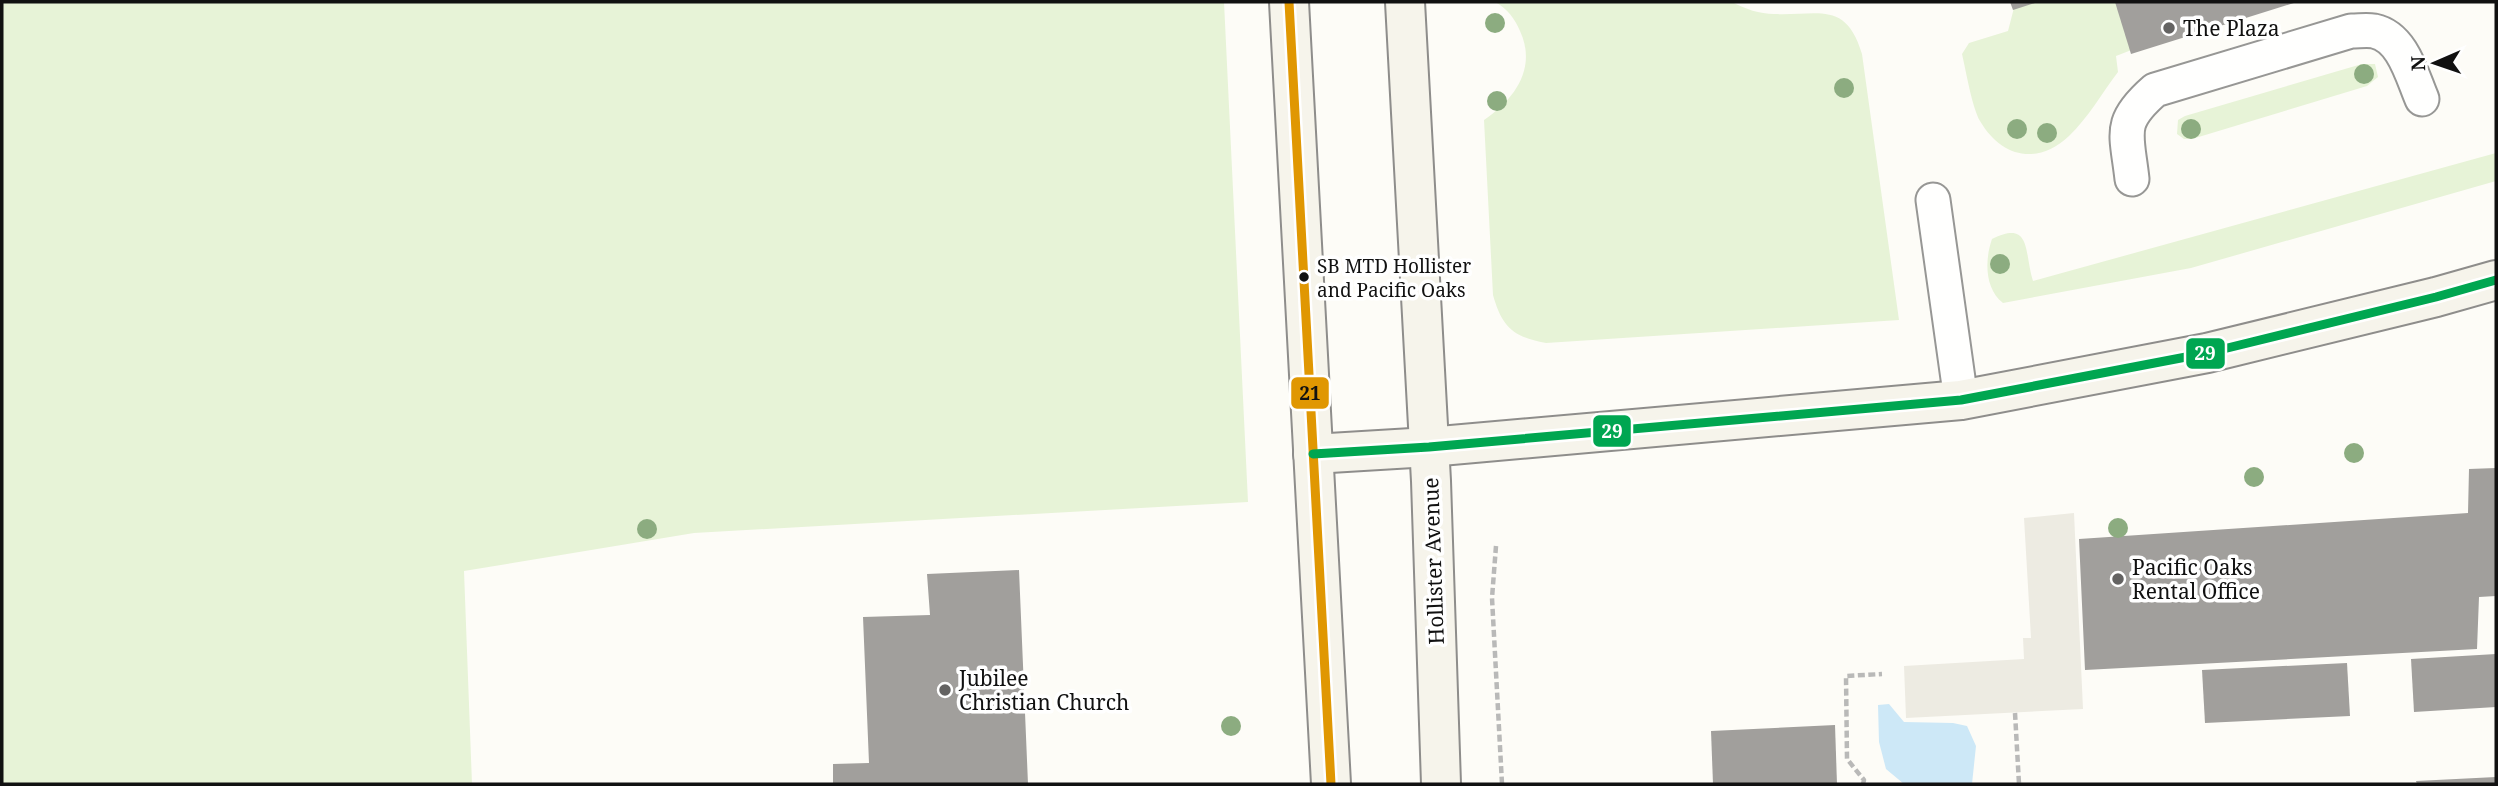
<svg xmlns="http://www.w3.org/2000/svg" width="2498" height="786" font-family="'Noto Serif',serif">
<style>
.green{fill:#e7f3d7}
.plaza{fill:#edebe2}
.water{fill:#cde8f7}
.building{fill:#a19f9c}
.lines{fill:none;stroke-linecap:round;stroke-linejoin:round}
.lane-casing{stroke:#979795;stroke-width:37}
.secondary-casing{stroke:#8e8d8b;stroke-width:42}
.path{stroke:#b9b9b8;stroke-width:4.5;stroke-dasharray:7 3.5;stroke-linecap:butt}
.lane{stroke:#fffffe;stroke-width:33}
.secondary{stroke:#f6f4eb;stroke-width:38}
.bus-1-casing{stroke:#fff;stroke-width:14}
.bus-2-casing{stroke:#fff;stroke-width:14}
.bus-1{stroke:#e09702;stroke-width:9}
.bus-2{stroke:#00a651;stroke-width:9}
.tree{fill:#8cac80}
.poi-dot{fill:#646362;stroke:#fff;stroke-width:2.5}
.bus-dot{fill:#111;stroke:#fff;stroke-width:2.5}
.labels{text-anchor:middle;dominant-baseline:central;stroke-width:7;stroke-linejoin:round;paint-order:stroke}
.bus-label{font-size:19px;fill:#111;stroke:#fff;text-anchor:start}
.poi-label{font-size:21px;fill:#111;stroke:#fff;text-anchor:start}
.street-label{font-size:21px;fill:#111;stroke:#fff}
.line-badge{stroke:#fff;stroke-width:2.5}
.badge-label{font-size:19px;text-anchor:middle;font-weight:bold;fill:#fff}
.pale-badge-label{font-size:19px;text-anchor:middle;font-weight:bold;fill:#111}
</style>
<rect width="100%" height="100%" fill="#fdfcf7"/>
<g class="green">
<path d="M2,2H1224L1248,502L694,533L464,571L472,784H2Z"/>
<path d="M1495,2H1732C1745,9 1760,14 1774,14C1818,16 1846,0 1862,54L1899,320L1546,343C1513,337 1502,327 1493,295L1484,120C1515,99 1537,68 1520,31C1515,19 1507,8 1495,2Z"/>
<path d="M2024,2H2119L2134,49L2116,56L2118,72C2102,93 2088,118 2069,136C2037,166 2001,157 1980,121C1972,107 1966,71 1962,54L1969,43L2008,31L2015,4Z"/>
<path d="M2362,64H2375L2378,77L2367,86L2192,139H2184L2177,134L2178,120L2185,116Z"/>
<path d="M2496,153V181L2191,268L2003,303C1984,288 1985,259 1992,239C2032,219 2024,253 2033,281Z"/>
</g>
<path class="plaza" d="M2074,513L2083,709L1906,718L1904,666L2024,659L2023,638H2031L2024,518Z"/>
<path class="water" d="M1889,704L1904,722L1953,723L1967,726L1976,746L1972,784H1904L1886,769L1879,742L1878,705Z"/>
<g class="building">
<path d="M2010,2H2038L2013,10Z"/>
<path d="M2115,2H2297L2131,54Z"/>
<path d="M2496,468V596L2479,597L2477,649L2085,670L2079,539L2468,513L2469,469Z"/>
<path d="M1019,570L1028,784H833V764L869,763L863,617L930,615L927,574Z"/>
<path d="M2496,654V707L2414,712L2411,659Z"/>
<path d="M2347,663L2350,716L2205,723L2202,670Z"/>
<path d="M1835,725L1837,784H1713L1711,731Z"/>
<path d="M2496,777V784H2417L2416,781Z"/>
</g>
<g class="lines">
<defs>
<g id="lane">
<path d="M2132,179C2127,133 2117,123 2155,90L2351,31C2359,31 2367,30 2374,31C2403,37 2412,76 2422,99"/>
<path d="M1933,200L1961,400"/>
</g>
<g id="secondary">
<path d="M1289,2L1331,784"/>
<path d="M1405,2L1431,481L1441,784"/>
<path d="M1313,454L1429,447L1961,400L2207,353L2436,297L2496,280"/>
</g>
</defs>
<use href="#lane" class="lane-casing"/>
<use href="#secondary" class="secondary-casing"/>
<g class="path">
<path d="M1496,546L1492,598L1502,784"/>
<path d="M2015,713L2019,784"/>
<path d="M1863,784L1864,780L1847,759L1846,676L1882,674"/>
</g>
<use href="#lane" class="lane"/>
<use href="#secondary" class="secondary"/>
<defs>
<path id="bus-1" d="M1289,2L1331,784"/>
<path id="bus-2" d="M1313,454L1429,447L1961,400L2207,353L2436,297L2496,280"/>
</defs>
<use href="#bus-1" class="bus-1-casing"/>
<use href="#bus-2" class="bus-2-casing"/>
<use href="#bus-1" class="bus-1"/>
<use href="#bus-2" class="bus-2"/>
</g>
<g class="tree">
<circle cx="1495" cy="23" r="10"/>
<circle cx="2364" cy="74" r="10"/>
<circle cx="1844" cy="88" r="10"/>
<circle cx="1497" cy="101" r="10"/>
<circle cx="2017" cy="129" r="10"/>
<circle cx="2191" cy="129" r="10"/>
<circle cx="2047" cy="133" r="10"/>
<circle cx="2000" cy="264" r="10"/>
<circle cx="2354" cy="453" r="10"/>
<circle cx="2254" cy="477" r="10"/>
<circle cx="2118" cy="528" r="10"/>
<circle cx="647" cy="529" r="10"/>
<circle cx="1231" cy="726" r="10"/>
</g>
<g class="poi-dot">
<circle cx="2169" cy="28" r="7"/>
<circle cx="2118" cy="579" r="7"/>
<circle cx="945" cy="690" r="7"/>
</g>
<circle class="bus-dot" cx="1304" cy="277" r="6"/>
<g class="labels">
<g class="bus-label">
<text x="1317" y="266">SB MTD Hollister<tspan x="1317" dy="24">and Pacific Oaks</tspan></text>
</g>
<g class="poi-label">
<text x="2183" y="28">The Plaza</text>
<text x="2132" y="567">Pacific Oaks<tspan x="2132" dy="24">Rental Office</tspan></text>
<text x="959" y="678">Jubilee<tspan x="959" dy="24">Christian Church</tspan></text>
</g>
<g class="street-label">
<text transform="translate(1433 561) rotate(-92)">Hollister Avenue</text>
</g>
</g>
<g class="line-badge">
<rect x="2185" y="337" width="41" height="33" rx="7" fill="#00a651"/>
<rect x="1290" y="376" width="40" height="34" rx="7" fill="#e09702"/>
<rect x="1592" y="414" width="40" height="34" rx="7" fill="#00a651"/>
</g>
<g class="badge-label">
<text x="2205" y="360">29</text>
<text x="1612" y="438">29</text>
</g>
<g class="pale-badge-label">
<text x="1310" y="400">21</text>
</g>
<rect width="2498" height="786" fill="none" stroke="#111111" stroke-width="7"/>
<g transform="translate(2435 63) rotate(268)" stroke="#ffffff" stroke-width="5" paint-order="stroke">
<path d="M0-5L12 26L0 18L-12 26Z" fill="#111111"/>
<text y="-10" font-size="19" font-weight="bold" text-anchor="middle" fill="#111111">N</text>
</g>
</svg>
